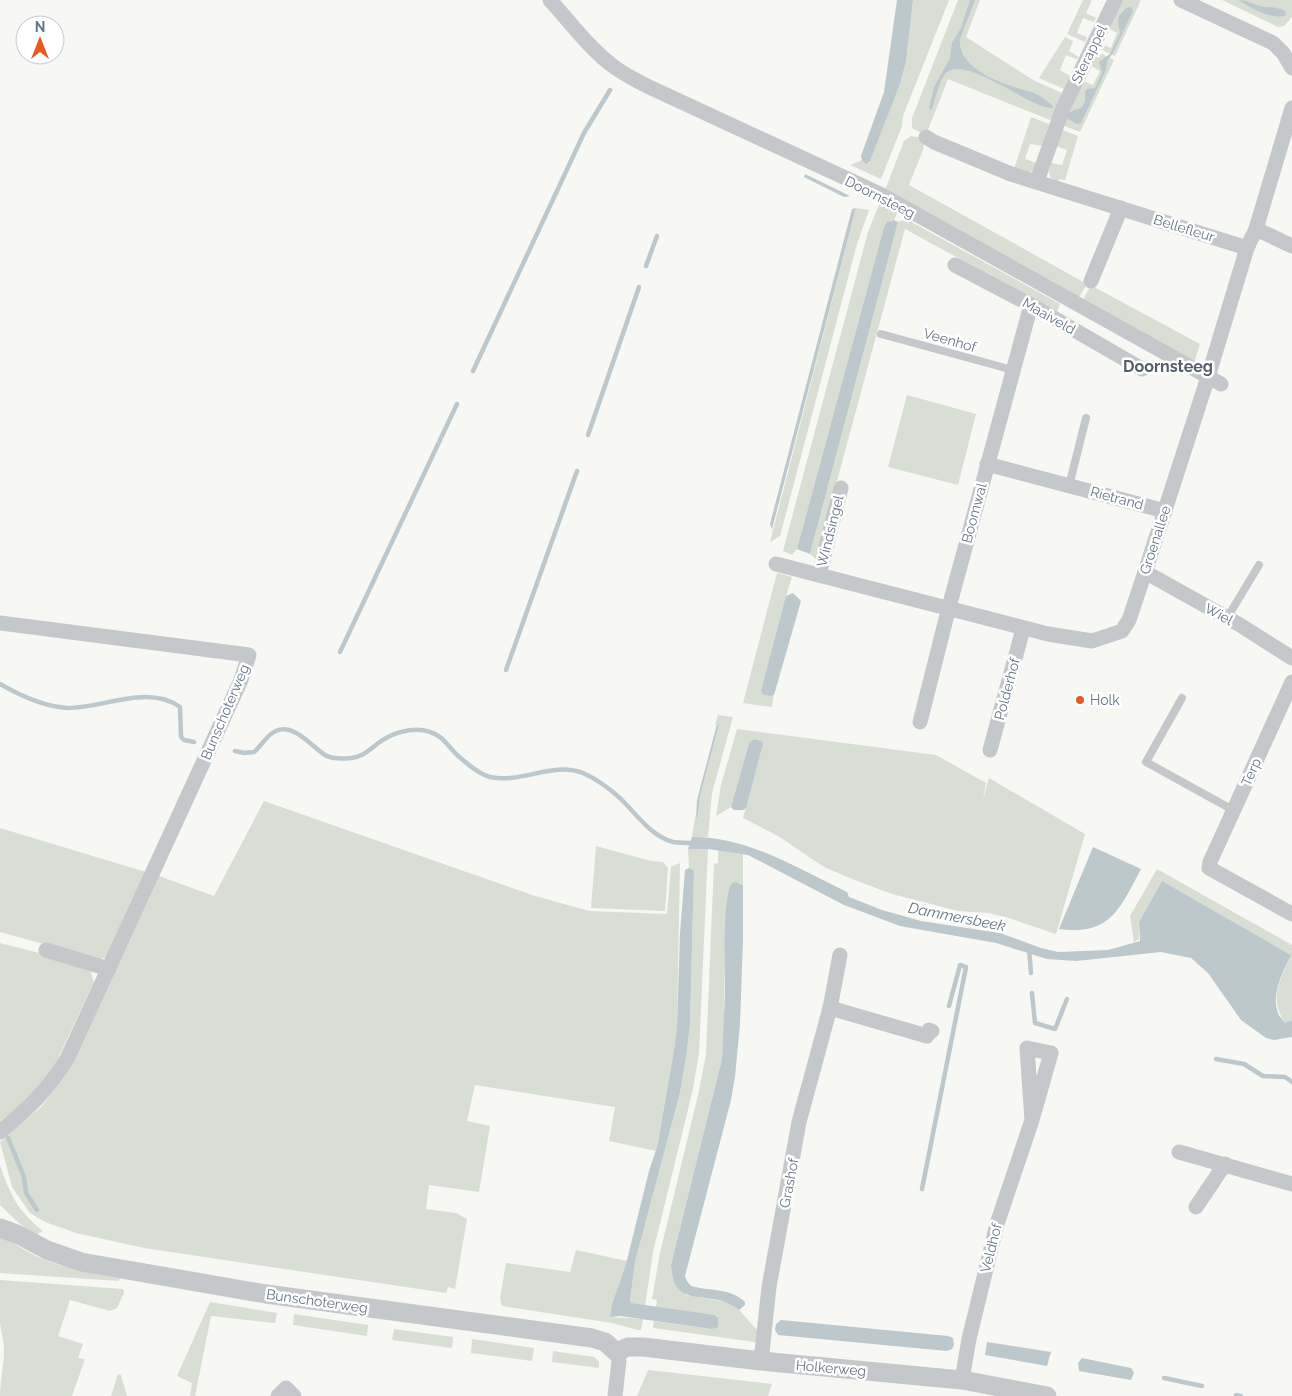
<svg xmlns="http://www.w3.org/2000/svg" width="1292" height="1396" font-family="Raleway,sans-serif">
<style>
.green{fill:#d8ded4}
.water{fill:#bcc8cc}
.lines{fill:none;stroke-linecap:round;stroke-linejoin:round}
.stream{stroke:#bcc8cc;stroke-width:4.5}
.service{stroke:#c4c8cb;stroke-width:8}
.minor{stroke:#c4c8cb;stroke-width:15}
.tertiary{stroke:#c4c8cb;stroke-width:19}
.poi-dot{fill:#e75823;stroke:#fff;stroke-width:2}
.labels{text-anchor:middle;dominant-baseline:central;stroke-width:5;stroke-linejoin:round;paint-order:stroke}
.street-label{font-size:14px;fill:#657685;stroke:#fff}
.poi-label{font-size:14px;fill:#657685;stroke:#fff;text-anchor:start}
.water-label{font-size:15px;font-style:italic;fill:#617781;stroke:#fff}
.quarter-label{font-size:16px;font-weight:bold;fill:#535f6a;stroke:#fff}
</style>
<rect width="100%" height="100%" fill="#f7f7f3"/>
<g class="green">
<path d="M913,0H949L903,116L902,126L881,179L850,165L862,160L869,163L900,84L906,62Z"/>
<path d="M958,0H980L966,37L1033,80L1062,93L1055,113L1050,120L948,79L926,135L912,128V118Z"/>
<path d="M1083,0H1092L1086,13L1096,18L1094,22L1083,18L1077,33L1087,37L1085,42L1067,34Z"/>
<path d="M1120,0H1141L1115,56L1098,48L1101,44L1111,48L1117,33L1108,28Z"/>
<path d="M1222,0H1292V17L1284,26L1278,27Z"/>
<path d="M1065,37L1073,41L1069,51L1079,57L1076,59L1066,55L1060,70L1070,76L1064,89L1039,78Z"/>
<path d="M1096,51L1114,60L1080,132L1062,125L1083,81L1093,85L1100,71L1091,66Z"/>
<path d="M1031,117L1049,124L1042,146L1030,144L1025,159L1037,163L1034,170L1029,173L1014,169Z"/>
<path d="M1060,129L1078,136L1065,180L1059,179L1058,183L1051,179L1049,171L1051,163L1062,165L1067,150L1056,146Z"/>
<path d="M911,136L925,139L923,150L909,185L1087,284L1079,297L884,193L904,141Z"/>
<path d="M882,203L899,210L894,220H891L884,227L797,549L792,555L783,551L868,232L879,205Z"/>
<path d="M856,208L869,210L857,244L780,536L770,542Z"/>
<path d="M906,219L1060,304L1057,312L905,229L816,559L810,554L898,222Z"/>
<path d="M1090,287H1094L1200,344L1194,363L1083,300Z"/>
<path d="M907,395L976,414L958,485L888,467Z"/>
<path d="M777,573L792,577L786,596L772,707L743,703Z"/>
<path d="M718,715L733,717L712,793L708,837H692L695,817L698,815L700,796L719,725L717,724L715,725Z"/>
<path d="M737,729L936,755L986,783L983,800L989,778L1085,834L1056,934L1006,917L988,913L958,911L892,894L852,879L824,867L778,836L743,818L763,744L762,741L754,739L749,743L731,807L716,816L721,785Z"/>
<path d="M264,801L532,895L589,911L667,914L671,867L680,863L677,1027L674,1050L656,1151L609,1141L615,1107L475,1085L467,1121L490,1126L479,1192L429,1185L426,1209L456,1213L467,1219L455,1289L448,1287L446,1293L144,1248L76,1233L45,1222L30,1213L12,1187L0,1142L41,1107L63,1079L73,1063L159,876L214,896Z"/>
<path d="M0,828L146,872L106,958L98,959L0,932Z"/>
<path d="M596,846L651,861L663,862L668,868L665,911L591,908Z"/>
<path d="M688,849H708L699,1053L693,1089L653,1252L645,1306L631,1303L630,1301L635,1262L680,1093L687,1051L690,1023L694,872L689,868Z"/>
<path d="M718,850L743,854V885L739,883L725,927L724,1024L722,1059L671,1265L672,1277L686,1295L726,1302L739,1310L758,1331V1339L755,1342L653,1328L654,1321L712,1329L718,1326V1318L715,1315L656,1307L657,1300L652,1299L660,1253L699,1091L706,1054L714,864L718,863Z"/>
<path d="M1157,869L1292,945V1020L1285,1023C1268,997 1281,980 1291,955L1162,881L1139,922V939L1134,942L1130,916Z"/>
<path d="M0,943L82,964L90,970L94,982L53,1069L25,1102L0,1122Z"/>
<path d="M0,1165C10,1195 18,1211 43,1231L36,1235L19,1223L0,1205Z"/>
<path d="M0,1235C11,1241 22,1249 34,1255C61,1268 90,1273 120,1278L119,1281L0,1273Z"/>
<path d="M576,1250L627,1261L612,1304L610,1317L643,1319L641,1330H638L612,1323L502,1306L500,1298L506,1263L570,1272Z"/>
<path d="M0,1280L123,1289L124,1293L117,1308L110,1311L70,1300L58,1336L83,1344L78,1358L85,1359L72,1396H0C0,1380 4,1366 4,1350C4,1340 1,1332 0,1323C0,1309 0,1294 0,1280Z"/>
<path d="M210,1302L277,1313L275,1323L211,1316L195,1396H190L192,1383L177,1376Z"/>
<path d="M294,1314L368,1325L367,1336L293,1325Z"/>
<path d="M394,1329L453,1337L452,1348L392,1340Z"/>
<path d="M472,1339L534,1348L532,1361L471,1353Z"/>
<path d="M553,1351L594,1357L599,1362V1368L552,1362Z"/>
<path d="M648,1370L772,1384L768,1396H637Z"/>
<path d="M118,1374L121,1375L127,1396H111Z"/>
</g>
<g class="water">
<path d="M897,0H913L906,62L900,84L870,161L866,164L862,160L861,156L884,92Z"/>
<path d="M970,0H975L960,39C957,64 992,80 1011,86C1019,89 1026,90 1034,93C1041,96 1047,101 1053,106V108C1031,110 967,54 946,73C940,78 935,101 932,109H929L934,87L950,58L952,43L961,28Z"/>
<path d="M1239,0C1247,0 1252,4 1260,6C1269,8 1277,6 1285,11L1286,15C1274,21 1250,8 1239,0Z"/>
<path d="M1131,7L1133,11L1113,53L1107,61L1106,70L1081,123L1077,124L1068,119L1067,117C1069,109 1077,111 1082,107L1085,101V92L1087,89L1095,88L1102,73L1099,62L1110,54L1120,33L1118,23L1119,16L1126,8Z"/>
<path d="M805,174L850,196L844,197L804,177Z"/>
<path d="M856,208L772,529L770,524L852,209Z"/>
<path d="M894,220L898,222L810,554L797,549L884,227L887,222Z"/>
<path d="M793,593L801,601L774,695L770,696L762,694L761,691L786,596Z"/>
<path d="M717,724L719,725L700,796L698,815L696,818L697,800Z"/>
<path d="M754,739L762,741L763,744L746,808L743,810H734L731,807L749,743Z"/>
<path d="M692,837C750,837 796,868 847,892L849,897L882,910L921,921L1000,933L1041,948L1058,952L1108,950L1140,941L1139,922L1162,881L1291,955C1283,972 1271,993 1278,1013C1279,1016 1283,1020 1285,1023L1292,1020V1037L1274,1040L1266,1038L1241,1020L1208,973L1191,958L1161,952L1076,961L1047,959L996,943L900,926L844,905L748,855L708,849H688Z"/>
<path d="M1093,847L1141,869C1120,908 1111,936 1059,929Z"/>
<path d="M689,868L693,870L694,872L690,1023L687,1051L680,1093L635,1262L630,1301L631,1303L715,1315L718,1318V1327L712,1329L620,1316L610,1317L612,1304L626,1264L649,1171L657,1147L674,1050L677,1027L680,933L685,870Z"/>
<path d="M736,882L743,885V941L740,1024L735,1077L731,1100L685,1276L687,1281L691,1286C709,1291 731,1288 745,1302V1305L739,1310C735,1307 730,1304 725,1302C698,1293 673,1305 671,1265L722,1059C723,1037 724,1015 725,993C725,972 722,897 732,883Z"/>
<path d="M781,1320L948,1336L953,1338L954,1345L952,1349L947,1351L778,1335L775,1330L776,1324Z"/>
<path d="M987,1342L1051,1352L1047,1366L985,1355Z"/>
<path d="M1082,1358L1131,1368L1134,1373L1131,1380L1079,1371L1078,1363Z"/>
</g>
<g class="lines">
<g class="stream">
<path d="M646,266L657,236"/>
<path d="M473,371L584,133L610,90"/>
<path d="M588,435L639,287"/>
<path d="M340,652L457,404"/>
<path d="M506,670L577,471"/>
<path d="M0,684C19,695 46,707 68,708C104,708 148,684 180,707L181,737L184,740L194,742"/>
<path d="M235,751L244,753L254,752C262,746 266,735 276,731C294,723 311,746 325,755C332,759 342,759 351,758C362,757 368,751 377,744C391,733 413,726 430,732C442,735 448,746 456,754C465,762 478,774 490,777C522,784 552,761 583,773C597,779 610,789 621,799C636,814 651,836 673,842C680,843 689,843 696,843"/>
<path d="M1029,949L1031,973"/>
<path d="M1032,993L1035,1023L1055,1029L1067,999"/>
<path d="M1216,1059L1244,1064L1263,1076L1285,1077L1292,1082"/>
<path d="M8,1138L24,1177L26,1193L37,1210"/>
<path d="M922,1189L966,967L960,965L949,1006"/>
<path d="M1164,1378L1202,1386"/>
<path d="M1236,1395L1241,1396"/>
</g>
<g class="service">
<path d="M881,334L1013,370"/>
<path d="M1069,486L1086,418"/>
<path d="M1227,618L1259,565"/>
<path d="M1182,698L1146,762L1233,810"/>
</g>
<g class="minor">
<path d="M550,0C570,22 589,48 613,66C623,74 636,80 647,86L880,194L1221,384"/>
<path d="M1181,0L1273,43L1283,53L1292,68"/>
<path d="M926,137L934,142L1011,174L1247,248"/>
<path d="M1037,181L1063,108L1115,0"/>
<path d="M1256,229L1292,246"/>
<path d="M955,265L1031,305L1142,369"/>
<path d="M1091,281L1121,208"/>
<path d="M987,464L1165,511"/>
<path d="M776,564L1048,634L1092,641L1122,631L1129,620L1145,572L1208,377L1247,248L1256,229L1292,108"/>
<path d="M1145,572L1240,625L1292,658"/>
<path d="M819,575L841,488"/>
<path d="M0,623L249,655L241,680L67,1059C48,1090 28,1109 0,1132"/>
<path d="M1292,682L1210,862L1209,868L1292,914"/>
<path d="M920,722L949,607L1031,305"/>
<path d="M990,750L1023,629"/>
<path d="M46,950L109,969"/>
<path d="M830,1008L927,1036L929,1030L932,1031"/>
<path d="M1179,1152L1292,1184"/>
<path d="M1196,1207L1225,1164"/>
<path d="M761,1361L769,1287L799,1122L830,1008L840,955"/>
<path d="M962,1380L969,1339L997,1224L1032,1120L1051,1053L1027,1048L1032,1120"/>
<path d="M278,1396L286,1388L294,1396"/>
<path d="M615,1396L619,1361L616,1352"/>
</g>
<path class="tertiary" d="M0,1228L19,1235L47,1250L81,1262L266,1294L592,1338L605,1342L616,1352L628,1347H643L761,1361L962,1380L1047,1396"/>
</g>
<circle class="poi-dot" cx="1080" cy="700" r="5"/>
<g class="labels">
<g class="street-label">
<text transform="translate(1089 54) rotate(-64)">Sterappel</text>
<text transform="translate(880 197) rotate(27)">Doornsteeg</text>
<text transform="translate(1184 228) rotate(17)">Bellefleur</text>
<text transform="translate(1049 316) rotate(30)">Maaiveld</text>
<text transform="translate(950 340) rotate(16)">Veenhof</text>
<text transform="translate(1117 498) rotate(15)">Rietrand</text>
<text transform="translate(974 513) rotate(-75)">Boomwal</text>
<text transform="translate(830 531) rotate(-76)">Windsingel</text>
<text transform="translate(1155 540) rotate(-72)">Groenallee</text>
<text transform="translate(1219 614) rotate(29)">Wiel</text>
<text transform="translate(1007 689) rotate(-75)">Polderhof</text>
<text transform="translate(225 712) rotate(-67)">Bunschoterweg</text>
<text transform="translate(1251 772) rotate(-66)">Terp</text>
<text transform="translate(789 1183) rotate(-79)">Grashof</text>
<text transform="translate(991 1248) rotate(-76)">Veldhof</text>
<text transform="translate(317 1301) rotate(8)">Bunschoterweg</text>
<text transform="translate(831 1368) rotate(5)">Holkerweg</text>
</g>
<g class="poi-label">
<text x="1090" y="700">Holk</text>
</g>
<g class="water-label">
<text transform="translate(957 917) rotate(11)">Dammersbeek</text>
</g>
<g class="quarter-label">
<text x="1168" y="366">Doornsteeg</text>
</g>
</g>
<g transform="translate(40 40)"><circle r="24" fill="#ffffff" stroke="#c1c8ce"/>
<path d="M0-4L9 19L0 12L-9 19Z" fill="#e75823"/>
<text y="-8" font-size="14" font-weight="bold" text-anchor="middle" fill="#657685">N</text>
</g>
</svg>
